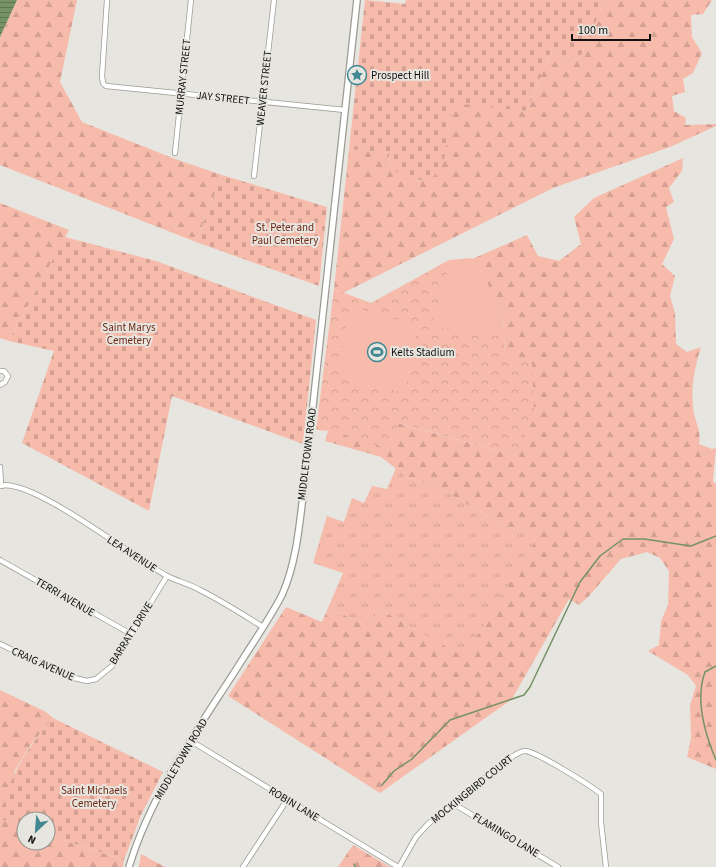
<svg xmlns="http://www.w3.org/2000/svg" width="716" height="867" font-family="'Source Sans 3',sans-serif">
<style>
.grass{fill:url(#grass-tufts)}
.forest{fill:url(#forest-firs)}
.cemetery{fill:url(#cemetery-stones)}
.park{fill:url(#park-crowns)}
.garden{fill:#f7bbac}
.water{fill:url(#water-rules)}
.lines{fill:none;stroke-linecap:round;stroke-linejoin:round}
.stream{stroke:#749264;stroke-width:1.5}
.minor-casing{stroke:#9c9a94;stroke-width:6}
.tertiary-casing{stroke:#9c9a94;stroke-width:8}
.minor{stroke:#fff;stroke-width:4.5}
.tertiary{stroke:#fff;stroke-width:5.5}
.labels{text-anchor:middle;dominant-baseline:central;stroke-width:4;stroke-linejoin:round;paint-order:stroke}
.poi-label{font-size:11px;fill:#10100e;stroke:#e7e5df;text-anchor:start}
.street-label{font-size:11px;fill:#10100e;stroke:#e7e5df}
.park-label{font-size:11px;fill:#6e2816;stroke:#e7e5df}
</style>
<defs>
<pattern id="grass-tufts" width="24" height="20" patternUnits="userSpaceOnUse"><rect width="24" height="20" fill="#f7bbac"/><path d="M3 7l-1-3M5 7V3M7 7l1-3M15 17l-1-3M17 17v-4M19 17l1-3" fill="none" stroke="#d3a093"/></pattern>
<pattern id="forest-firs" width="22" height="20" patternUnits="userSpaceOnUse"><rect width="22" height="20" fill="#f7bbac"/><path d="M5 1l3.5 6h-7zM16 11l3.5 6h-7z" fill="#d3a093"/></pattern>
<pattern id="cemetery-stones" width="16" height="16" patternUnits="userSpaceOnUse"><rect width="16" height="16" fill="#f7bbac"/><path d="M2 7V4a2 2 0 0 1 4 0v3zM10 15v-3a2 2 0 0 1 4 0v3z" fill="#d3a093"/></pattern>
<pattern id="park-crowns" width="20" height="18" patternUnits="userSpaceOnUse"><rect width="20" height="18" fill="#f7bbac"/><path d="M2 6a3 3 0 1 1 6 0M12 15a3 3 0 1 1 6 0" fill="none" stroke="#d3a093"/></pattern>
<pattern id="water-rules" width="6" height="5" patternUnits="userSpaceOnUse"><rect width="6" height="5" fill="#749264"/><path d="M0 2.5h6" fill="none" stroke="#5e7651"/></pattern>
</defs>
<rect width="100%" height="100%" fill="#e7e5df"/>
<path class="grass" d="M396,468L408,478L440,488L497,522L539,537L464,658L379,609L369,626L328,608L343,573L313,563L327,516L344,522L352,498L364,503L372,486L387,489Z"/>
<g class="forest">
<path d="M17,0H77L60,82L82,122L175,159L222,175L196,242L0,165V37Z"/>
<path d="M605,0H712L703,14L691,15L692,37L702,53L693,73L683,79L685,92L672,96L674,111L686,118L685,125L716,124V126L670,147L553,188L343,293L334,289L349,149L389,153C389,171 404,177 420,181L449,134L447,121L455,110L462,103L527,111L550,53L579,60Z"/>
<path d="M683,158L682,171L669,188L674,202L666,207L674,239L662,264L675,276L670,296L675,313L676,344L687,352L701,347C694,369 690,391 694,414C697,426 701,431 699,444L712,449L716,448L713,481L716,484V769L687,757L691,738L690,705L696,686L688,675L648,651L659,645L661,621L668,605L669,571L660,558L647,552L621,559L588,597L579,605L569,599L512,699L380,793L228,696L286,607L322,622L328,608L369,626L379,609L464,657L538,537L497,522L440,488L408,478L381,457L325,441L330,425L388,449L397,423L518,456L505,355L503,316L472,259L527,235L538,256L559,261L581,244L574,217L594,198Z"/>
<path d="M0,203L69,230L9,341L0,338Z"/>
<path d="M0,690L46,712L53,718L30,746L15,770L3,820L24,827V843H48V835L124,860L123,867H0Z"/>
<path d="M353,845L390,867H338Z"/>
<path d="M141,854L165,867H139Z"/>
</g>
<g class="cemetery">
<path d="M365,0L405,4L406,0H605L579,60L550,53L527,111L462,104L455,110L447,121L449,134L443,164L431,180C411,182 390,176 389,153L349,149Z"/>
<path d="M222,175L327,207L319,286L196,242Z"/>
<path d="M65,237L156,261L316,320L303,444L172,396L149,511L22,443L54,351L9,341Z"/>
<path d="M53,718L163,772L141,815L124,860L48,835V819H24V827L3,820C7,775 25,752 53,718Z"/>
</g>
<path class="park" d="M471,258L489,286L503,319L505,355L532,363L534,410L518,456L398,423L388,449L331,431L316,430L334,289L371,303L449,260Z"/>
<g class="garden">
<path d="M472,259L503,316L504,337L439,328L434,326L432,322L451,261Z"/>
<path d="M350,306L418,326L405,393L337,378Z"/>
</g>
<path class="water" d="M0,0H17L0,37Z"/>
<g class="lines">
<g class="stream">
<path d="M716,666L705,672C695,699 705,734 716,760"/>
<path d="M382,785L394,771L412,759L450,720L524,695L530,687L580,582L600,556L623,539H644L691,546L716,536"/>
<path d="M354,864L355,867"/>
</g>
<defs>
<g id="minor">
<path d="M107,0L102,76L103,83L106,86L345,110"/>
<path d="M175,153L191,0"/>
<path d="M254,176L274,0"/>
<path d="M0,371H4L8,376L5,382L0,385"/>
<path d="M0,467L1,486"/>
<path d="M0,486C30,476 135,559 167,576C177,581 189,584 200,590C222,601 242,614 263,627"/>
<path d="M0,560L131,634"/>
<path d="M0,644L66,676L87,681L96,679L112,666L167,576"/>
<path d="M191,741L398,867"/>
<path d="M454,804L558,867"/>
<path d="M243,867L287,800"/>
<path d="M399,867L416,837L428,824L507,760C513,757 520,750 526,751C539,753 591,786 601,794V822L606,867"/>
</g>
<path id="tertiary" d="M129,867C152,790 202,724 244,657C257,637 271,616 282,595C298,559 300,517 305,479L357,0"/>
</defs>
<use href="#minor" class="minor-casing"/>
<use href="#tertiary" class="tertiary-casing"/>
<use href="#minor" class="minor"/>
<use href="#tertiary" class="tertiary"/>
</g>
<defs>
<symbol id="sight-ring" viewBox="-11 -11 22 22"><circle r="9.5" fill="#e7e5df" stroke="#418792" stroke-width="1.5"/><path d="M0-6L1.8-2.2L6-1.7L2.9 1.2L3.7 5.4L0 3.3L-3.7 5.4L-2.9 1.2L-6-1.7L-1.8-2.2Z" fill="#418792"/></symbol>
<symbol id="stadium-ring" viewBox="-11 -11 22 22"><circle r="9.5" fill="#e7e5df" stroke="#418792" stroke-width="1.5"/><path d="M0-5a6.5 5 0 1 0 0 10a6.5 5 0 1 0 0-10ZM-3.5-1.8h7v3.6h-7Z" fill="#418792"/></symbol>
</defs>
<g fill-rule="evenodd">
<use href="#sight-ring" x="346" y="64" width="22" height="22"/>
<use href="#stadium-ring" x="366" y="341" width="22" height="22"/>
</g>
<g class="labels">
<g class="poi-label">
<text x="371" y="75">Prospect Hill</text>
<text x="391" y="352">Kelts Stadium</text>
</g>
<g class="street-label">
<text transform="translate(183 77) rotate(-84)">MURRAY STREET</text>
<text transform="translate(264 88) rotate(-84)">WEAVER STREET</text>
<text transform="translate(223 98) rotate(6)">JAY STREET</text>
<text transform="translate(307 454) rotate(-83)">MIDDLETOWN ROAD</text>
<text transform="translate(132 554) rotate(33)">LEA AVENUE</text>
<text transform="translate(65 597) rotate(30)">TERRI AVENUE</text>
<text transform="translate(131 633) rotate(-58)">BARRATT DRIVE</text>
<text transform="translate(43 664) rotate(24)">CRAIG AVENUE</text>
<text transform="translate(181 759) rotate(-59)">MIDDLETOWN ROAD</text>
<text transform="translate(472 789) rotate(-39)">MOCKINGBIRD COURT</text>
<text transform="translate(294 804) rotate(31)">ROBIN LANE</text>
<text transform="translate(506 835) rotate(31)">FLAMINGO LANE</text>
</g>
<g class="park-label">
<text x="285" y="227">St. Peter and<tspan x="285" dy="13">Paul Cemetery</tspan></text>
<text x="129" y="327">Saint Marys<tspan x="129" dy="13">Cemetery</tspan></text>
<text x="94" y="790">Saint Michaels<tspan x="94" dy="13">Cemetery</tspan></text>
</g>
</g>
<g transform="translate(36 831) rotate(206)"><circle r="19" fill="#e7e5df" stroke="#91908b"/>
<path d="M0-3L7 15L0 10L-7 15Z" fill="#418792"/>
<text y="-6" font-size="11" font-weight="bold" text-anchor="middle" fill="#10100e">N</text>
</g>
<path d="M572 34v6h78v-6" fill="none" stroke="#10100e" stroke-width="2"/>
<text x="578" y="34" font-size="12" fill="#10100e" stroke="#e7e5df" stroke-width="3" paint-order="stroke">100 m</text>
</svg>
